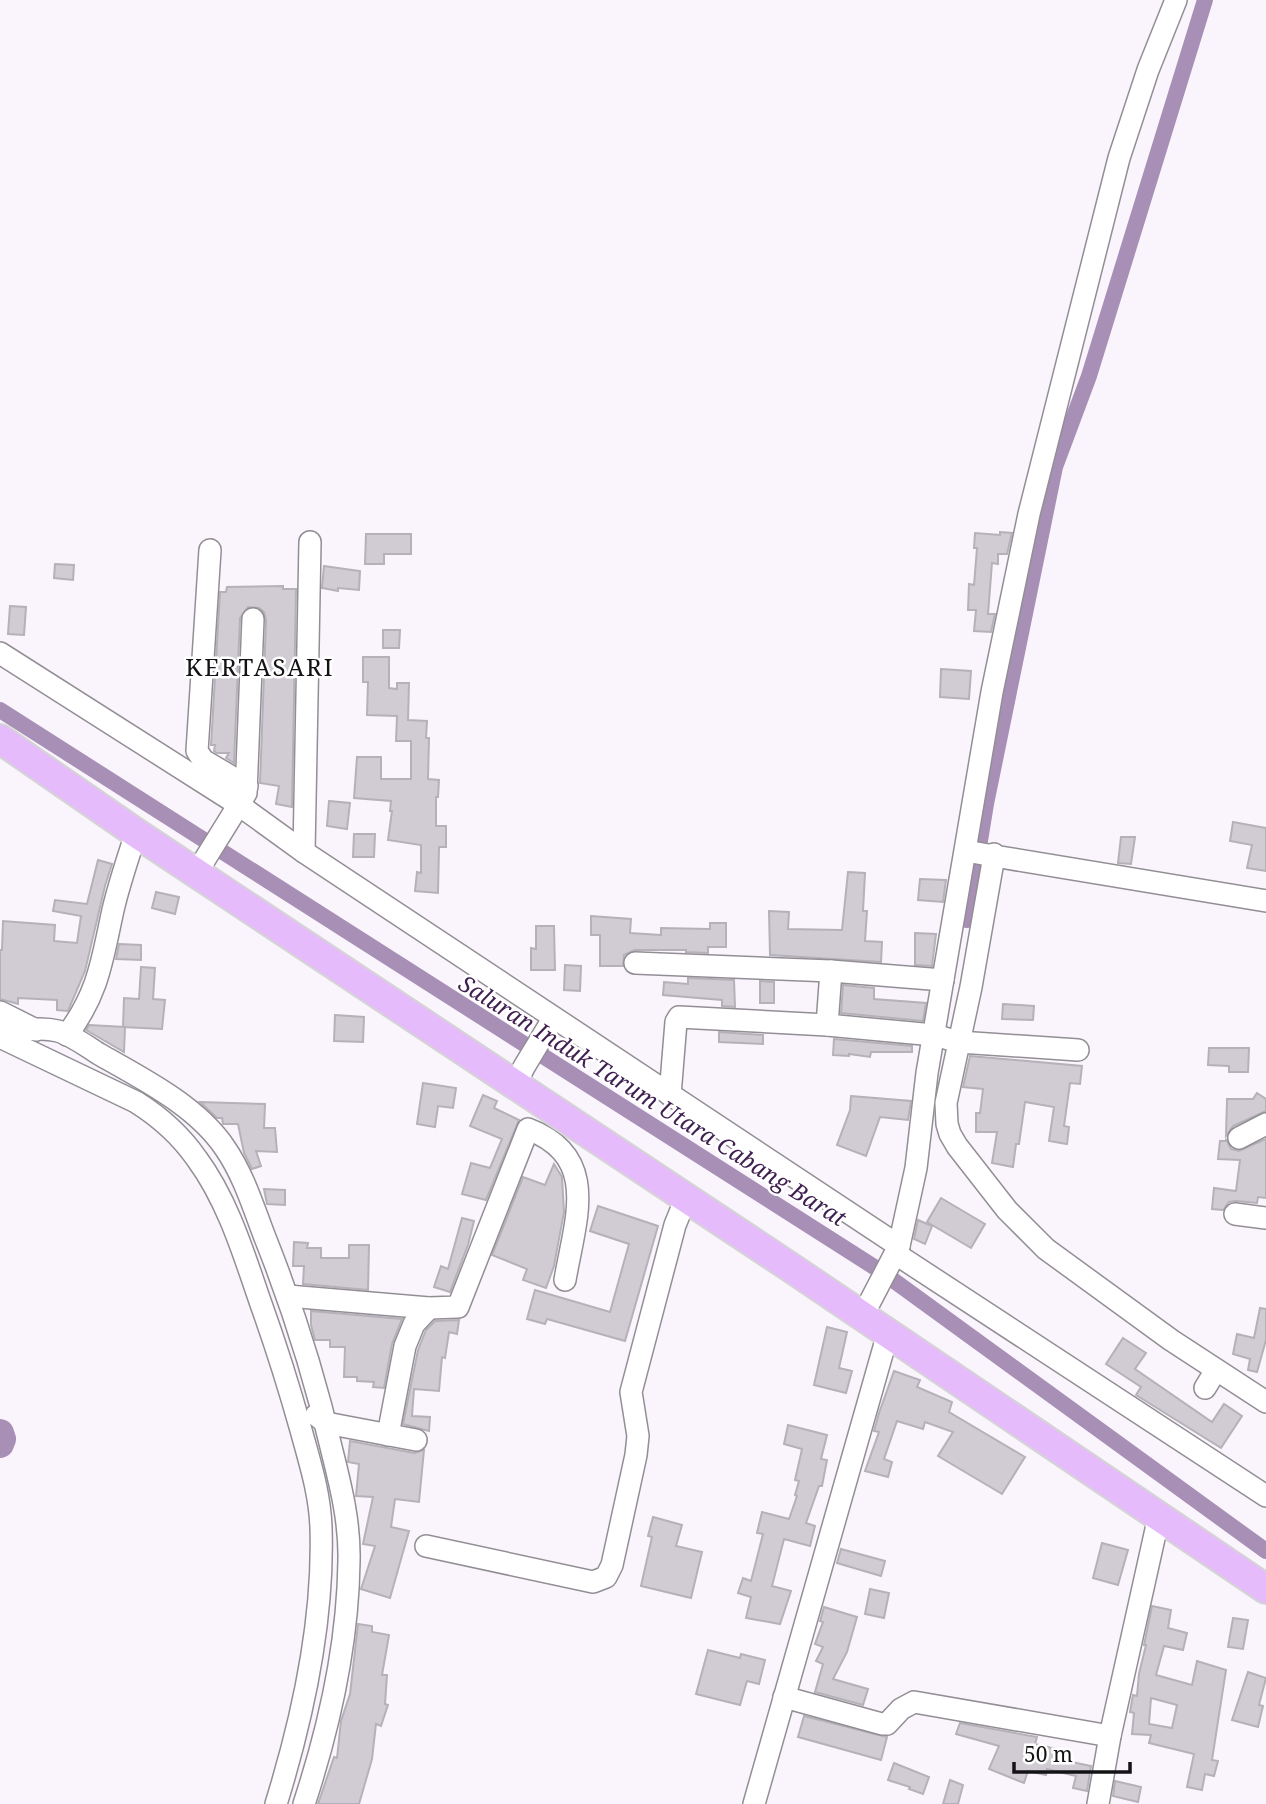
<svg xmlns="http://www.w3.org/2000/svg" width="1266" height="1804" font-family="'Noto Serif',serif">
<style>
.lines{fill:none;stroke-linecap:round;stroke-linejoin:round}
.canal{stroke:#a78fb5;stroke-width:16}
.river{stroke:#a78fb5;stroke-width:28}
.building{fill:#d1ccd4;stroke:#b5b1b8;stroke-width:2;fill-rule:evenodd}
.minor-casing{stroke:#938e95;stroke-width:24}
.major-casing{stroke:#d5d4d5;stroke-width:32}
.minor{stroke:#fff;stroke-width:21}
.major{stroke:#e5bbfb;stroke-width:28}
.labels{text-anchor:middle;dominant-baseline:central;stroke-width:5;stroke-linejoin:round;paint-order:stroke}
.water-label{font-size:23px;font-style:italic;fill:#3f1f50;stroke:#fff}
.quarter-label{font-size:24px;letter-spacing:2px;fill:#131214;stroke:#fff}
</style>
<rect width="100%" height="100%" fill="#faf5fd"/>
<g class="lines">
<g class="canal">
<path d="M0,710L882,1272L1266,1551"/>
<path d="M967,920L986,804L1055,467L1089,376L1205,0"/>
</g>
<path class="river" d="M0,1433L2,1439L0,1444"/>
</g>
<g class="building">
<path d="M1000,532L1012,533L1007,554H998V564L992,563L988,614H995L991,632L974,631L976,610H968L969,584L974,585L977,548H974L975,533L1000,535Z"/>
<path d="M366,534H411V554H384V564H365Z"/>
<path d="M55,564L74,565L73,580L54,578Z"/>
<path d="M324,566L360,571L359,590L338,588V591L322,588Z"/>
<path d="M283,586V589H296L292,807L276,804L279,786L260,783L266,620L264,612L259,608L248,607L240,618L234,763L226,758L229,753H217L214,751L215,745H211L220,592H226L227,587Z"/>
<path d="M10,606L26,607L24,635L8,634Z"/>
<path d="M383,630H400L399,648H383Z"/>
<path d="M363,657H389V688L397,689V683H409L408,720L427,721L426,738H429L428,779L439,780L438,797H436V826H446V847H439L438,893L415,891L417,872L421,873V845L388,840L392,811H390L391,801L354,798L357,757H381V779H411V741H396L397,716L367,715L368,682H363Z"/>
<path d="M941,669L971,671L969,699L940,697Z"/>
<path d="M329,801L350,803L347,829L327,826Z"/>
<path d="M1233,822L1266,828V871L1247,868L1252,845L1230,841Z"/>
<path d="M354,834H375L374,857H353Z"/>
<path d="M1121,837H1135L1131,864L1118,863Z"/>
<path d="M98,860L112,864L105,886L85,971L68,1011L57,1010V1000L18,998V1004L0,999V950H2L3,921L55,925L54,941L77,943L81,916L53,911L55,900L87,904Z"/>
<path d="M848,872L865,873L863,911H867L865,941L882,942L881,962L770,955L769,911L789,912L788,929L842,930Z"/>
<path d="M920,879L946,880L943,902L918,900Z"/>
<path d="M156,892L179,897L175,914L152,908Z"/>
<path d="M591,916L631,919L630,933L661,935V928L710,929V923H726V947H708V953L686,952V950H635L624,955L623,966H600V935H591Z"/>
<path d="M536,926H554L555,970H531V948L536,949Z"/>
<path d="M915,933L936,934L932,966L915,965Z"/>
<path d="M119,944L141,945V960L116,959Z"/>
<path d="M565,965L581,966L580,991L564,990Z"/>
<path d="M141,967L155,968L153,999L165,1000L162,1029L123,1027L124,998L139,999Z"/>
<path d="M688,978L734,980L735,1007L722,1006V1000L663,995L664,982L688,984Z"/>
<path d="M760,981L774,982V1003H760Z"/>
<path d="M843,985L874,988V999L926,1003L923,1021L841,1013Z"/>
<path d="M1003,1004L1034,1006L1033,1020L1002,1019Z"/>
<path d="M335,1015L364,1017L363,1042L334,1041Z"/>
<path d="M89,1025L125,1027L124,1052L86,1030Z"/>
<path d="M719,1032L763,1035V1044L719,1042Z"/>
<path d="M834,1039L912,1046V1052H871L870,1057L849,1054V1056L833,1055Z"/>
<path d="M1209,1048H1249L1248,1072H1229V1066L1208,1065Z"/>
<path d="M970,1056L1082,1066L1080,1084L1070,1083L1064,1126L1069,1127L1067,1144L1049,1141L1054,1107L1025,1102L1019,1144H1016L1013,1167L992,1163L997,1132H976V1113H980L983,1089L963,1087Z"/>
<path d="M423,1083L456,1088L453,1108L438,1106L435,1127L417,1124Z"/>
<path d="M1257,1093L1266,1099V1111L1233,1126L1226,1136L1227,1099H1253Z"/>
<path d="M483,1095L497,1101L494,1108L519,1120L486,1200L462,1194L471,1163L490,1168L502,1139L470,1126Z"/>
<path d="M851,1096L911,1101L908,1120L880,1117L866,1156L837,1145L850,1110Z"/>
<path d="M200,1102L265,1104L264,1128H275L277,1152L256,1151L261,1166L252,1169L244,1153L238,1124H223L222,1118H217Z"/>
<path d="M1226,1139L1231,1149L1239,1151L1266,1139V1198L1258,1197L1257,1203L1236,1201L1229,1202L1223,1210L1212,1209L1214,1188L1236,1191L1240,1160L1218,1159L1220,1141H1226Z"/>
<path d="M554,1164L562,1177L564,1212L554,1266L546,1288L523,1280L527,1269L492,1255L523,1177L545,1185Z"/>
<path d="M264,1189L285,1190V1205L267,1204Z"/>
<path d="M941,1198L985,1224L971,1248L927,1222Z"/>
<path d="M598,1206L658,1226L625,1341L547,1319L545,1324L527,1319L535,1290L610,1312L629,1244L590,1231Z"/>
<path d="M462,1218L474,1221L468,1245L450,1292L434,1287L441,1266L448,1269Z"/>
<path d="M918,1220L932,1226L925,1244L914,1239Z"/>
<path d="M294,1242L308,1243L307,1248H321V1258H349V1245H369L368,1290L303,1284L304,1266H293Z"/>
<path d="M1260,1308L1266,1309V1340L1257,1372L1248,1370L1250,1359L1233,1354L1237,1334L1254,1338Z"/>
<path d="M311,1311L402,1319L392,1344L384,1388L373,1387L374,1382L357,1381V1377H344L345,1347H330V1340H315L311,1325Z"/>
<path d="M459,1320L457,1334L449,1332L445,1358L442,1357L439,1391L414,1389L412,1416L430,1417L429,1431L403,1424L418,1350L426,1330L435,1321Z"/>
<path d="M827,1327L847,1332L839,1368L852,1371L846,1393L814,1385Z"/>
<path d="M1123,1338L1146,1353L1135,1369L1212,1422L1224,1404L1242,1416L1221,1448L1136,1395L1141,1387L1106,1364Z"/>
<path d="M894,1371L920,1380L917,1387L952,1402L949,1412L1025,1457L1002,1494L938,1456L953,1432L925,1422L923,1429L897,1421L884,1459L892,1462L888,1477L865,1471L879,1432L874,1431L879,1413Z"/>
<path d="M788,1425L827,1435L821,1459L827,1460L822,1486H819L806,1523L815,1526L810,1546L784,1539L772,1586L791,1591L780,1624L746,1618L751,1597L738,1593L743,1578L751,1581L763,1534L757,1533L762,1512L789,1519L797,1496L795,1495L799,1481L795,1480L802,1449L784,1444Z"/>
<path d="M350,1441L414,1453L424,1450L419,1502L395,1499L391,1527L409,1531L390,1598L361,1589L375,1546L363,1544L373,1497L356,1496L359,1464L348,1462Z"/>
<path d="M653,1517L682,1525L676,1546L702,1552L691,1598L641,1586L652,1537L648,1536Z"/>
<path d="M1102,1543L1128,1550L1118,1585L1093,1578Z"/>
<path d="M841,1549L885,1561L881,1576L837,1563Z"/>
<path d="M870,1589L889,1593L884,1618L865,1614Z"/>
<path d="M1152,1606L1171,1610L1168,1628L1187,1633L1183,1650L1164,1646L1156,1675L1192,1685L1197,1661L1226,1670L1212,1760L1218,1761L1214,1776L1205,1774L1202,1790L1187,1787L1194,1754L1149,1743L1151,1735L1132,1734L1134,1713L1130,1712L1133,1695L1137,1696L1139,1674L1146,1645H1144ZM1151,1698L1177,1705L1172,1728L1149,1724Z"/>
<path d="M824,1607L857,1617L847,1652L833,1679L868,1689L863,1705L815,1692L823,1664L816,1661L823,1647L815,1644L823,1622L820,1621Z"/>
<path d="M1233,1618L1248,1620L1243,1649L1228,1647Z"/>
<path d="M358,1624L372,1626V1632L389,1635L382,1675H387L385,1704L388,1705L381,1726L376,1724L372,1759L359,1804H318L334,1757L337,1758L341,1721L350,1694Z"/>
<path d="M708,1650L740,1658L741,1654L765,1660L759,1684L747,1681L740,1705L696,1694Z"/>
<path d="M1248,1672L1266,1678L1259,1705L1263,1706L1258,1727L1232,1720Z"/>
<path d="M804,1716L887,1737L881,1760L798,1737Z"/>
<path d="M960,1723L1037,1737L1035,1744L1069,1752L1067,1761L1091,1766L1087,1791L1073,1788L1076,1776L1047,1769L1046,1775L1028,1771L1024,1783L989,1769L999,1746L956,1734Z"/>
<path d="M894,1763L929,1777L923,1794L909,1789L910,1787L888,1780Z"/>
<path d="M950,1780L963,1785L958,1804H943Z"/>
<path d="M1115,1781L1141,1787L1138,1802L1113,1796Z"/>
</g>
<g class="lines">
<defs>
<g id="minor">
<path d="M210,550L197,751L203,760L247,786"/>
<path d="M0,653L239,805L304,852L899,1246"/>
<path d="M966,851L994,856L971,987L946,1103L947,1124L950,1134L957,1146L1007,1210L1046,1249L1171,1340L1266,1402"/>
<path d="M304,852L310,542"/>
<path d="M994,854V856L1266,901"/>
<path d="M197,872L246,793L253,619"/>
<path d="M635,963L831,971L943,980"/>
<path d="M831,971L827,1025L934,1035L959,1042L1078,1050"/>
<path d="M0,1012L36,1030"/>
<path d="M0,1034C18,1031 39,1026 58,1031C72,1035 86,1046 99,1054C143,1079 197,1106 225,1148C243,1174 253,1206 264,1235C292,1305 315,1377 332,1451C341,1487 350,1523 349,1561C348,1641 329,1728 304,1804"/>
<path d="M67,1035C99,992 102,960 113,910C119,884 128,858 136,833"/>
<path d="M0,1037L136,1102C160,1117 181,1136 197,1159C228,1201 244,1255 261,1304C276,1346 289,1387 301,1430C310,1463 320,1494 321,1528C324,1620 303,1717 276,1804"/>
<path d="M515,1086L524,1067L553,1019"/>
<path d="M670,1095L676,1022L679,1017L827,1025"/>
<path d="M1239,1138L1266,1124"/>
<path d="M1235,1214L1266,1218"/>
<path d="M896,1254L1266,1496"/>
<path d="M288,1296L429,1308L458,1307L528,1129C601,1157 575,1220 565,1280"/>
<path d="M862,1317L899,1246L916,1168L927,1073L992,692L1029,514L1119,158L1148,70L1176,0"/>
<path d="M1205,1388L1216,1370"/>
<path d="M316,1415L326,1423L416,1440"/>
<path d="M388,1435L405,1346L414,1324L429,1308"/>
<path d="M426,1546L593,1582L606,1577L612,1565L636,1455L638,1436L631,1392L675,1225L686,1198"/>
<path d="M784,1697L882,1724H887L901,1709L914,1702L1110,1736"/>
<path d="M754,1804L888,1333"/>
<path d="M1098,1804L1110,1736L1159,1516"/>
</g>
<path id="major" d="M0,739L136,833L787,1265L1266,1589"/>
</defs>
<use href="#minor" class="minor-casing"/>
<use href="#major" class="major-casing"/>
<use href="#minor" class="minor"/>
<use href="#major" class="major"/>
</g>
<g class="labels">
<g class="water-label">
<text transform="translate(653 1100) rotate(32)">Saluran Induk Tarum Utara Cabang Barat</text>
</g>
<g class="quarter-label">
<text x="260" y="666">KERTASARI</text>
</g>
</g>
<path d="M1014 1762v10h116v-10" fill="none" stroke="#131214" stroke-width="3.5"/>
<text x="1024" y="1762" font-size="21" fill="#131214" stroke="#ffffff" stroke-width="5" paint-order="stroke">50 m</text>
</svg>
